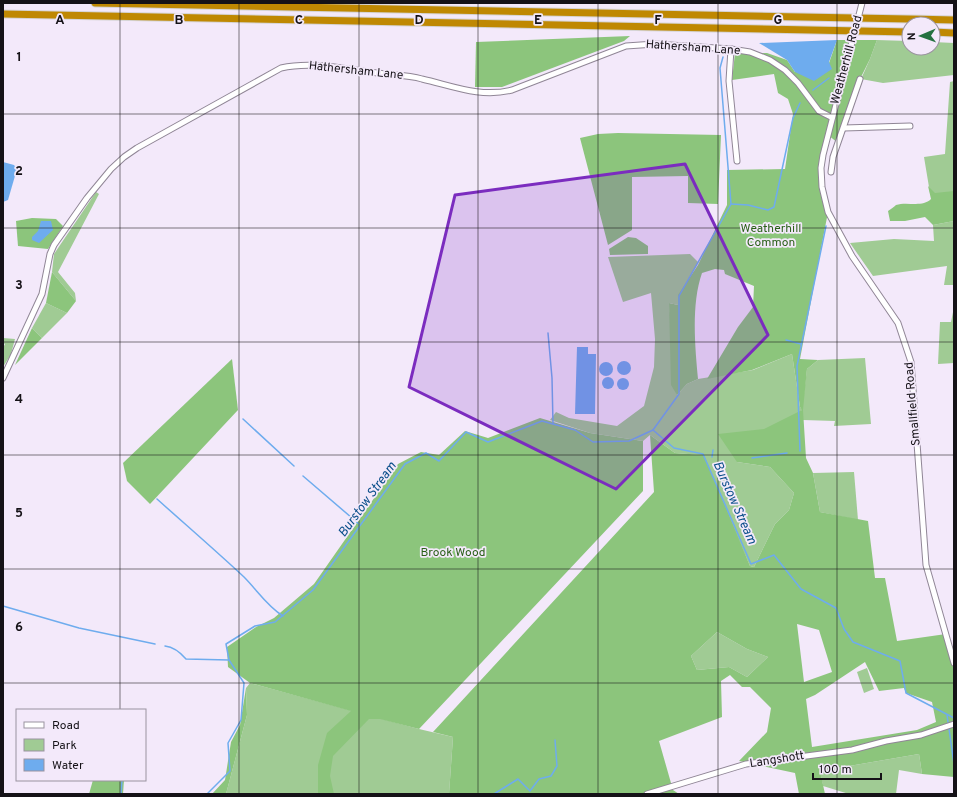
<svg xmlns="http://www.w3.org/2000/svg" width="957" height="797" font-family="Overpass,sans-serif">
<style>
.green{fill:#a0cb94}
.forest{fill:#8cc57c;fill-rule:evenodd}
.water{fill:#6eacee}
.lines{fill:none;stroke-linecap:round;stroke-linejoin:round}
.stream{stroke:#6eacee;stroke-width:1.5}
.minor-casing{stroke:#908696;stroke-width:7}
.highway-casing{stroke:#d5d4d5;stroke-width:9}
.minor{stroke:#fff;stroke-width:5}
.highway{stroke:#bf8802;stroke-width:7}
.minor-bridge-casing{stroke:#908696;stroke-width:7;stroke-linecap:butt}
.minor-bridge{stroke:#fff;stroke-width:5}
.marked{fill:#7b2cbf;fill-opacity:0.2;stroke:#7b2cbf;stroke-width:3;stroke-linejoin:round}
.grid{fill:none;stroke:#151217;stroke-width:1;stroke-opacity:0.55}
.labels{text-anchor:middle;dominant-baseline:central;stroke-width:3.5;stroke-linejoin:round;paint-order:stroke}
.street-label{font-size:12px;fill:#151217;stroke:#f3e9fa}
.park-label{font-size:12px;fill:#2a6018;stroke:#f3e9fa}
.water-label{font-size:13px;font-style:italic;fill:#094e8a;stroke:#f3e9fa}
.grid-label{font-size:13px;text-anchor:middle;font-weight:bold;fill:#151217;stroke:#f3e9fa;stroke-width:3.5;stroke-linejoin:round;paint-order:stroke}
</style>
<rect width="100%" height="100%" fill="#f3e9fa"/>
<g class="green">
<path d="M877,40L909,41V48H933V42L954,43V75L883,83L861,79L870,59Z"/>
<path d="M954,81V193H930L924,157L945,154L950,82Z"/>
<path d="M96,192L99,194L58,272L75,293L76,301L52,272L54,254Z"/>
<path d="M954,221V285H944L947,266L873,276L850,243L894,239L934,241L933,225Z"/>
<path d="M690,254L698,262L679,296L678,305L669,303L677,395L687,384L698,379L753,370L792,354L800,407L802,409L807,369L818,360L865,358L871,424L834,426L835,421L803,420L802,410L766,462H737L770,467L794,493L789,510L775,524L754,567L750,566L701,455L675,453L650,435L643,441L590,433L550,420L556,412L569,418L617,426L644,406L654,367L655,339L651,293L623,302L608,257Z"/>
<path d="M46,303L67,313L42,338L32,328Z"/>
<path d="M954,307V363L938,364L940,322H951Z"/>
<path d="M3,338L15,339L11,354L3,367V348L5,344L3,343Z"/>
<path d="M854,472L858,520L820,512L813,473Z"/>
<path d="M717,632L747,649L768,657L747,677L729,667L697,670L691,656Z"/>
<path d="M867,668L874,689L864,693L857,672Z"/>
<path d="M250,683L419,729L453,737L449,794H226L247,715L246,688Z"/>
<path d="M919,754L922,774L899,770L896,794H849L823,786L820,771Z"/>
</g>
<g class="forest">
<path d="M630,36L624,41L502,87H475L476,42Z"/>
<path d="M837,40H877L870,59L860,79L838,143L828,135L821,168L828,212L800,359L818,360L807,369L803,410L806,458L813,473L820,512L868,521L875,578H885L897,641L946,634L954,663V777L922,774L919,754L820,771L825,794H799L795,773L739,761L767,732L771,708L750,687H742L730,675L721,681L722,717L659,741L673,790L679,794H449L453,737L433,732L654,492L650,435L675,453L704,455L750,566L754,567L775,524L789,510L794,493L770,467L737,462L718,434L764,429L802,410L800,407L792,354L752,370L707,379L738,327L753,307L754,286L725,274L724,270L715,269L702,273C691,304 695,347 698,379L687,384L677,395L671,385L669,303L678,305V295L698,265L727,205V170L785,169L793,114L788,99L778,93L774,74L732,80L735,53H767L787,60L795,72L829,63ZM797,624L819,630L832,672L804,682ZM717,632L747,649L768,657L747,677L729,667L697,670L691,656ZM865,662L879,691L904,688L906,693L932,702L936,722L917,730L812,747L806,699L815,695Z"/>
<path d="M618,133L721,135L718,204L688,203V176L632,177V230L608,245L580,138L598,134Z"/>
<path d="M928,186L935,193L954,191V221L933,225L925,217L905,221H890L888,211C891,209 894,207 896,205C907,201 922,208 931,199Z"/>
<path d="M32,218L56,219L63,226L48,249L18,246L16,221Z"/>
<path d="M628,237L636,238L648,246V254L610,255L609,249Z"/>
<path d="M52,272L76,301L67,313L46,303Z"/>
<path d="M32,328L42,338L15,365Z"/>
<path d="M232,359L238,410L150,504L127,481L123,463Z"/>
<path d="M540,418L590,433L643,441V491L419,729L380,719H369L333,756L330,776L334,794H318V765L327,733L351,711L250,683L228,667L227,647L256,627L274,618L314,584L398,464L421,452L439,455L465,431L488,438Z"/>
<path d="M246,688L247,715L226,794H212L225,780L231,742L240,725Z"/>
<path d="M93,780H124L123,794H89Z"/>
</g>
<g class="water">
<path d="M837,40L829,62L832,69L814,81L795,72L787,60L759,43Z"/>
<path d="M3,162L14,165L17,169L8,200L3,202Z"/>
<path d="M41,221H51L53,230L39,243L32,240V237L38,231Z"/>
<path d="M577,347H588V354H596L595,414H575Z"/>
<circle cx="624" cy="368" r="7"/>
<circle cx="606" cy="369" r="7"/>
<circle cx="608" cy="383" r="6"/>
<circle cx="623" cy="384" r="6"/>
</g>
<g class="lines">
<g class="stream">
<path d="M813,90L829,78"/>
<path d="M731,204L748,205L768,210L774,207L793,118L800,103"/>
<path d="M548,333L552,378L553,424"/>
<path d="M786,340L801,344"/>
<path d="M243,419L294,466"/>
<path d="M653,430L674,448L703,454L751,564L774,555L801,589L836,608L844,629L853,642L900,661L906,693L954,718"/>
<path d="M800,451L797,366L826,226"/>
<path d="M712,457L713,450"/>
<path d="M752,458L787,453"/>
<path d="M303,476L359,524"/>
<path d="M157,499C186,525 215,550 244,577C257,590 267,606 283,616"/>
<path d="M3,606L79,628L155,644"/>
<path d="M165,646C174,647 180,652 186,659L229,660"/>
<path d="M947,715L954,764"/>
<path d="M121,794L122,780"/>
<path d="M207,794L230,771L228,743L241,720L244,683L229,660L226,644L255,626L275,622L313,590L405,464L426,453L439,461L466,432L488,442L542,421L575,430L593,442L629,441L653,430L679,394V296L731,204L720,68L723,57"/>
<path d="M494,794L518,779L530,791L539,779L551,776L557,766L555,740"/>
</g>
<defs>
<g id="minor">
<path d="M851,46L823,155L821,168L822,187L828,212L852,256L898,323L911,362L926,565L954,663"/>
<path d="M731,49L729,81L737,161"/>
<path d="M844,128L910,126"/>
<path d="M831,172L833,157L860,79"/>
<path d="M3,378L42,294L50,254L54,245L87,198L111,169L124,157L137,148L281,68C312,61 345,69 377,73C392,75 408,75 422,79C453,86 480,98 512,90L626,46L655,44L731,49L750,52L770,60L785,70L798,83L819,111L831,117"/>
<path d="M647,794L746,764L852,750L886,741L921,735L954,724"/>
</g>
<g id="highway">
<path d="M95,3C382,10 668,14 954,20"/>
<path d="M3,14L909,32"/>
<path d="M933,32L954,33"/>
</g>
</defs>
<use href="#minor" class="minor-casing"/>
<use href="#highway" class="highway-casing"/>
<use href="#minor" class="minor"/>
<use href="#highway" class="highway"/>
<defs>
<path id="minor-bridge" d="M851,46L862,3"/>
</defs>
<use href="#minor-bridge" class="minor-bridge-casing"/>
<use href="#minor-bridge" class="minor-bridge"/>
</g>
<path class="marked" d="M685,164L768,335L616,489L409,387L455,195Z"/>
<path class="grid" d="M120,3V710M239,3V794M359,3V794M478,3V794M598,3V794M718,3V794M837,3V794M3,114H954M3,228H954M3,342H954M3,455H954M3,569H954M3,683H954M120,780V794"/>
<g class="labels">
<g class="street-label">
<text transform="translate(693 48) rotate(4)">Hathersham Lane</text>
<text transform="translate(847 60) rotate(-75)">Weatherhill Road</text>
<text transform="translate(356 71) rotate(6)">Hathersham Lane</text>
<text transform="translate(913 404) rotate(-95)">Smallfield Road</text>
<text transform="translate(777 760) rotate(-9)">Langshott</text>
</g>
<g class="park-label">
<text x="771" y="229">Weatherhill<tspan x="771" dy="14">Common</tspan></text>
<text x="453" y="553">Brook Wood</text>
</g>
<g class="water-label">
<text transform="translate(368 500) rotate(-54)">Burstow Stream</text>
<text transform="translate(734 503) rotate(66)">Burstow Stream</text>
</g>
</g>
<g class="grid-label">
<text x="60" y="24">A</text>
<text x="179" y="24">B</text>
<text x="299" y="24">C</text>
<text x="419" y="24">D</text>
<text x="538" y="24">E</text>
<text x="658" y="24">F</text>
<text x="778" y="24">G</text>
<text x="19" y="61">1</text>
<text x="19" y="175">2</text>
<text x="19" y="289">3</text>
<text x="19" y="403">4</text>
<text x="19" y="517">5</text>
<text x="19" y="631">6</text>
</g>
<rect width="957" height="797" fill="none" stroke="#151217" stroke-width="8"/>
<rect x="16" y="709" width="130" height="72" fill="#f3e9fa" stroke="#9a939f"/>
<rect x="24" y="722" width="20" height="6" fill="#ffffff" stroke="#9a939f"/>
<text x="52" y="729" font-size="12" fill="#151217">Road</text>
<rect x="24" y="739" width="20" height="12" fill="#a0cb94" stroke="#9a939f"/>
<text x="52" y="749" font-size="12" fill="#151217">Park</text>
<rect x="24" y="759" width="20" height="12" fill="#6eacee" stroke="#9a939f"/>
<text x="52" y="769" font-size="12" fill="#151217">Water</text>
<g transform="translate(921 36) rotate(268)"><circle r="19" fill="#f3e9fa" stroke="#9a939f"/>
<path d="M0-3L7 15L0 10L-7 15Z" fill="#247140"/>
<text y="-6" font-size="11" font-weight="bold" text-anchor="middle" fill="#151217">N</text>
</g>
<path d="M813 773v6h68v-6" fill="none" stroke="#151217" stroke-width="2"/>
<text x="819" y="773" font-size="12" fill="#151217" stroke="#f3e9fa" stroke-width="3" paint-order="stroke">100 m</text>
</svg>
